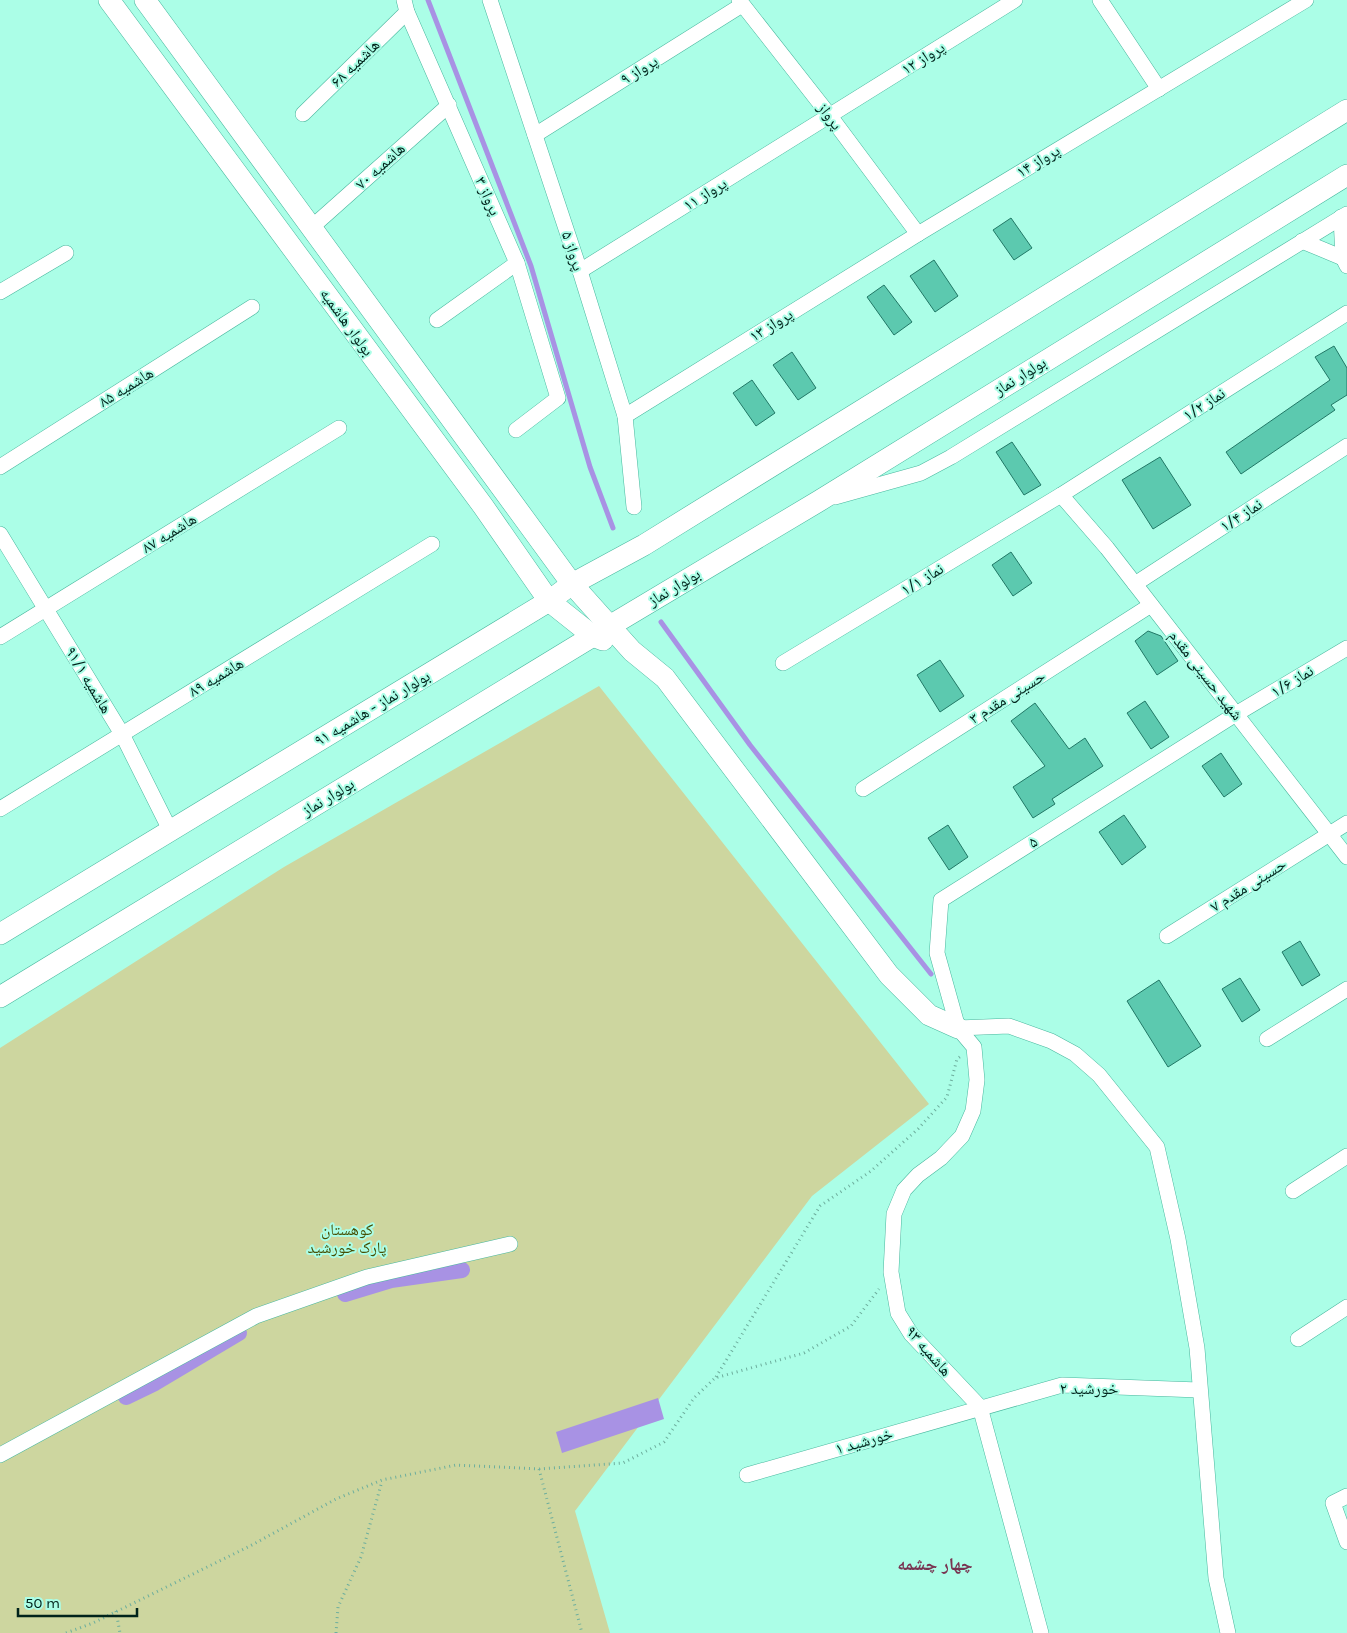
<svg xmlns="http://www.w3.org/2000/svg" width="1347" height="1633" font-family="Karla,'Noto Naskh Arabic',sans-serif">
<style>
.green{fill:#cdd69f}
.water{fill:#a892e4}
.lines{fill:none;stroke-linecap:round;stroke-linejoin:round}
.stream{stroke:#a892e4;stroke-width:5}
.canal{stroke:#a892e4;stroke-width:16}
.building{fill:#5cc9af;stroke:#217866}
.street-casing{stroke:#48b79e;stroke-width:16}
.secondary-casing{stroke:#48b79e;stroke-width:22}
.path{stroke:#6dae9d;stroke-width:3;stroke-dasharray:1 4;stroke-linecap:butt}
.street{stroke:#fff;stroke-width:15}
.secondary{stroke:#fff;stroke-width:21}
.labels{text-anchor:middle;dominant-baseline:central;stroke-width:4;stroke-linejoin:round;paint-order:stroke}
.street-label{font-size:16px;fill:#00231b;stroke:#abfee7}
.park-label{font-size:16px;fill:#464d02;stroke:#abfee7}
.neighbourhood-label{font-size:18px;font-weight:bold;fill:#783451;stroke:#abfee7}
</style>
<rect width="100%" height="100%" fill="#abfee7"/>
<path class="green" d="M599,686L929,1104L812,1196L575,1511L610,1633H0V1048L284,867Z"/>
<path class="water" d="M658,1398L664,1419L562,1453L556,1432Z"/>
<g class="lines">
<g class="stream">
<path d="M428,0L531,266L590,467L613,528"/>
<path d="M661,622L750,745L931,974"/>
</g>
<g class="canal">
<path d="M345,1294L391,1280L462,1270"/>
<path d="M126,1397L155,1383L239,1333"/>
</g>
</g>
<g class="building">
<path d="M1011,218L1032,248L1014,260L993,230Z"/>
<path d="M934,260L958,296L935,312L910,276Z"/>
<path d="M884,285L912,322L894,335L867,297Z"/>
<path d="M1334,346L1347,368V395L1331,405L1335,410L1241,474L1226,452L1330,380L1315,357Z"/>
<path d="M792,352L816,388L798,400L773,365Z"/>
<path d="M752,380L775,413L756,426L733,393Z"/>
<path d="M1012,442L1041,485L1024,495L996,452Z"/>
<path d="M1160,457L1191,505L1153,529L1122,480Z"/>
<path d="M1011,552L1032,583L1013,596L992,565Z"/>
<path d="M1148,631L1161,636L1178,661L1157,675L1135,641Z"/>
<path d="M940,660L964,696L940,712L917,675Z"/>
<path d="M1145,701L1169,737L1151,749L1127,713Z"/>
<path d="M1035,703L1069,749L1085,738L1103,766L1052,799L1055,804L1033,818L1013,787L1045,766L1011,721Z"/>
<path d="M1221,753L1242,784L1224,797L1202,766Z"/>
<path d="M1124,815L1146,847L1122,865L1099,832Z"/>
<path d="M948,825L968,857L949,870L928,838Z"/>
<path d="M1300,941L1320,975L1302,986L1282,952Z"/>
<path d="M1240,978L1260,1010L1242,1022L1222,989Z"/>
<path d="M1159,980L1201,1046L1168,1067L1127,1001Z"/>
</g>
<g class="lines">
<defs>
<g id="street">
<path d="M404,0L407,12L517,263L558,398L516,430"/>
<path d="M490,0L580,271L625,416L634,507"/>
<path d="M739,0L830,116L918,234"/>
<path d="M1100,0L1159,89"/>
<path d="M303,114L407,12"/>
<path d="M535,135L742,5"/>
<path d="M1341,217L1343,258L1347,266"/>
<path d="M312,227L449,105"/>
<path d="M1302,241L1343,258"/>
<path d="M580,271L1015,0"/>
<path d="M0,292L66,253"/>
<path d="M437,320L517,263"/>
<path d="M625,416L918,234L1306,0"/>
<path d="M0,467L252,307"/>
<path d="M1061,495L1107,548L1347,857"/>
<path d="M835,497L921,473L951,457L1347,214"/>
<path d="M0,534L122,734L170,830"/>
<path d="M1135,584L1347,446"/>
<path d="M0,637L339,428"/>
<path d="M783,663L1061,495L1347,313"/>
<path d="M863,789L1151,605"/>
<path d="M0,809L432,544"/>
<path d="M1167,936L1347,823"/>
<path d="M958,1028L1009,1026L1051,1041L1075,1054L1099,1075L1157,1147L1178,1239L1197,1348L1216,1578L1228,1633"/>
<path d="M1267,1039L1347,989"/>
<path d="M1293,1191L1347,1156"/>
<path d="M1298,1339L1347,1307"/>
<path d="M0,1455L256,1316L367,1277L510,1244"/>
<path d="M747,1475L1062,1385L1199,1390"/>
<path d="M1347,1496L1333,1503L1347,1542"/>
<path d="M1041,1633L980,1407L911,1334L898,1313L891,1272L894,1214L904,1190L918,1175L941,1158L962,1136L973,1111L977,1080L974,1047L958,1028L937,953L941,900L1236,714L1347,648"/>
</g>
<g id="secondary">
<path d="M109,0L483,506L549,601L593,636L603,640"/>
<path d="M145,0L572,584L632,651L665,678L889,975L929,1015L958,1028"/>
<path d="M0,934L549,601L572,584L644,545L1347,110"/>
<path d="M0,997L593,636L819,501L1347,175"/>
</g>
</defs>
<use href="#street" class="street-casing"/>
<use href="#secondary" class="secondary-casing"/>
<g class="path">
<path d="M716,1377L820,1206L871,1171L918,1129L947,1097L957,1059L961,1056"/>
<path d="M539,1469L582,1633"/>
<path d="M116,1611L120,1633"/>
<path d="M66,1633L93,1623L250,1546L336,1499L382,1480L456,1465L539,1469L623,1463L664,1442L694,1398L715,1378L804,1353L851,1326L879,1289"/>
<path d="M336,1633L338,1607L361,1557L382,1481"/>
</g>
<use href="#street" class="street"/>
<use href="#secondary" class="secondary"/>
</g>
<g class="labels">
<g class="street-label">
<text transform="translate(923 58) rotate(-32)">پرواز ۱۲</text>
<text transform="translate(355 63) rotate(-44)">هاشمیه ۶۸</text>
<text transform="translate(639 70) rotate(-32)">پرواز ۹</text>
<text transform="translate(830 116) rotate(53)">پرواز</text>
<text transform="translate(1038 161) rotate(-31)">پرواز ۱۴</text>
<text transform="translate(380 166) rotate(-42)">هاشمیه ۷۰</text>
<text transform="translate(705 194) rotate(-32)">پرواز ۱۱</text>
<text transform="translate(488 196) rotate(66)">پرواز ۳</text>
<text transform="translate(573 251) rotate(72)">پرواز ۵</text>
<text transform="translate(347 322) rotate(54)">بولوار هاشمیه</text>
<text transform="translate(771 325) rotate(-32)">پرواز ۱۳</text>
<text transform="translate(1020 376) rotate(-32)">بولوار نماز</text>
<text transform="translate(126 387) rotate(-32)">هاشمیه ۸۵</text>
<text transform="translate(1204 404) rotate(-33)">نماز ۱/۲</text>
<text transform="translate(1241 515) rotate(-33)">نماز ۱/۴</text>
<text transform="translate(169 533) rotate(-32)">هاشمیه ۸۷</text>
<text transform="translate(922 579) rotate(-31)">نماز ۱/۱</text>
<text transform="translate(674 587) rotate(-31)">بولوار نماز</text>
<text transform="translate(1206 675) rotate(52)">شهید حسینی مقدم</text>
<text transform="translate(216 677) rotate(-31)">هاشمیه ۸۹</text>
<text transform="translate(89 680) rotate(59)">هاشمیه ۹۱/۱</text>
<text transform="translate(1292 681) rotate(-31)">نماز ۱/۶</text>
<text transform="translate(1007 697) rotate(-32)">حسینی مقدم ۳</text>
<text transform="translate(372 708) rotate(-31)">بولوار نماز - هاشمیه ۹۱</text>
<text transform="translate(328 797) rotate(-31)">بولوار نماز</text>
<text transform="translate(1033 842) rotate(-32)">۵</text>
<text transform="translate(1248 885) rotate(-32)">حسینی مقدم ۷</text>
<text transform="translate(929 1351) rotate(49)">هاشمیه ۹۳</text>
<text x="1089" y="1388">خورشید ۲</text>
<text transform="translate(864 1441) rotate(-16)">خورشید ۱</text>
</g>
<g class="park-label">
<text x="347" y="1229">کوهستان<tspan x="347" dy="18">پارک خورشید</tspan></text>
</g>
<g class="neighbourhood-label">
<text x="935" y="1564">چهار چشمه</text>
</g>
</g>
<path d="M18 1608v8h119v-8" fill="none" stroke="#00231b" stroke-width="2.5"/>
<text x="25" y="1608" font-size="15" fill="#00231b" stroke="#abfee7" stroke-width="4" paint-order="stroke">50 m</text>
</svg>
